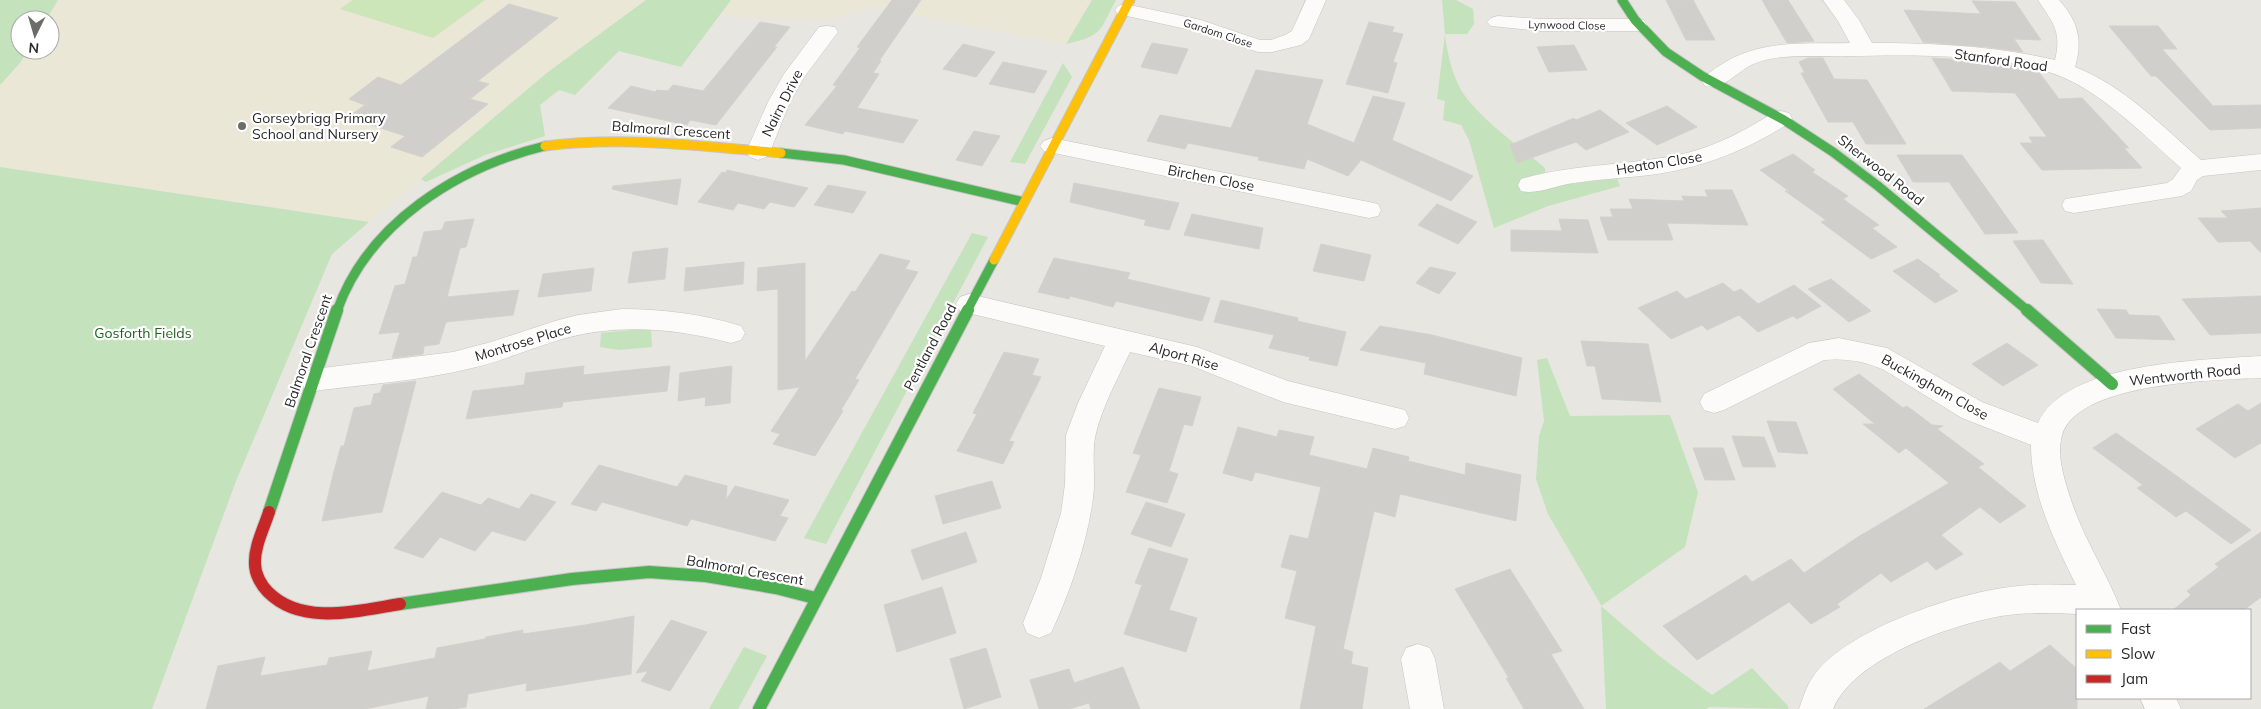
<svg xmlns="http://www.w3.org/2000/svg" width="2261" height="709" font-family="Mulish,sans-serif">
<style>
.education{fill:#eae7d6}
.green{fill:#c4e2bb}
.pitch{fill:#cce5b9}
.building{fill:#d1cfcb;stroke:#d3d1cc}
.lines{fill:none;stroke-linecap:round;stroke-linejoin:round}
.street-casing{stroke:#c5c4c5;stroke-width:1}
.fast-far1-casing{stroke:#c5c4c5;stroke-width:11}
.fast-casing{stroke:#c5c4c5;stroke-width:14}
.slow-casing{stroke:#c5c4c5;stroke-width:11}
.jam-casing{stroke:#c5c4c5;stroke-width:14}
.street{fill:#fcfbfa;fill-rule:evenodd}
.fast-far1{stroke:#4caf50;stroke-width:9}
.fast{stroke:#4caf50;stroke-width:12}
.slow{stroke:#ffc107;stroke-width:9}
.jam{stroke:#c62828;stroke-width:12}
.poi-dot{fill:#6c6c6a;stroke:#fff;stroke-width:2}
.labels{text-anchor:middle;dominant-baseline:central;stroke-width:4.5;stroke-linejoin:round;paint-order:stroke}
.far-street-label{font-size:11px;fill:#2a2a2a;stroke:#fff}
.street-label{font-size:14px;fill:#2a2a2a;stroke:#fff}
.poi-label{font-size:14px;fill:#2a2a2a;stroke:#fff;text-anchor:start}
.park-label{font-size:14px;fill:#1f621e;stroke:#fff}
</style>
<rect width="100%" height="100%" fill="#e8e6e0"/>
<g class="education">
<path d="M58,0H646L548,72L369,222L0,167V85L20,63L28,50H50V20H46Z"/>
<path d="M731,0H1092L1066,44L874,7L829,19L811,20L722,16Z"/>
</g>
<g class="green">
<path d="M0,0H58L46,20H20V50H28L20,63L0,85Z"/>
<path d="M646,0H731L681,67L619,51L575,95L559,90L540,105L545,136L485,155L426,182L421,179L548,72Z"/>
<path d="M1092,0H1116C1099,31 1103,36 1066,44Z"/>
<path d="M1442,0H1456L1473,9L1474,24L1467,34H1445C1447,53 1453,80 1465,96C1486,124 1518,145 1545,168V187L1617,178L1620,186L1548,206L1494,228L1469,140L1461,125L1443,120L1445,101L1437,99L1445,34Z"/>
<path d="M1063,63L1072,77L1025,164L1010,162Z"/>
<path d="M0,167L369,222L332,254L236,481L152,709H0Z"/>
<path d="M972,233L988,237L826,544L804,538Z"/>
<path d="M651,328L652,347L619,350L600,347L601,333Z"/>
<path d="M1547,358L1570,416L1670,415L1698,492L1685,547L1601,606L1658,655L1712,695L1752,668L1788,706V709L1710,707L1706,709H1606L1601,605L1548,514L1536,479L1539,436L1544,421L1537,360Z"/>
<path d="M744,647L767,656L738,709H709Z"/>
</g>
<path class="pitch" d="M353,0H485L433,38L340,9Z"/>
<g class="building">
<path d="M892,0H921L879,61H881L873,73L879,74L857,108L918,120L903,143L845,131L843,134L805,125L837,86L833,85L860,48L857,47Z"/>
<path d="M1666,0H1693L1715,40H1686Z"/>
<path d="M1762,0H1788L1814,41L1787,43Z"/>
<path d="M1972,1L2015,2L2041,40L2014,39L2023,52L1987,47L1923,42L1904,10L1981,14Z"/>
<path d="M509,4L558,18L478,81L489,84L470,99L488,104L422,157L391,147L405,136L348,117L365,105L349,99L378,77L401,85Z"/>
<path d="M760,22L790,27L774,47H777L716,125L690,120L687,125L608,108L631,86L655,92L657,90L668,91L673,85L703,91Z"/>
<path d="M1369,22L1394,27L1392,32L1403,34L1393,62L1397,63L1388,93L1346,84Z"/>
<path d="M2109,26H2158L2177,49H2162L2213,106L2261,105V128L2210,130L2156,76H2151Z"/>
<path d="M1152,43L1188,49L1177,74L1141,67Z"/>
<path d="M963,44L995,52L976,77L943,69Z"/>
<path d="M1574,45L1587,70L1549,72L1537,47Z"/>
<path d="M1808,58H1823L1834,79L1867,80L1906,144H1866L1853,122H1828L1801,73H1805L1799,62Z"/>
<path d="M1932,58L1995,62L2038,71L2059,99L2082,98L2129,148H2124L2142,168L2042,170L2020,143H2033L2029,137H2047L2015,93L1952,91Z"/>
<path d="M1003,62L1047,71L1034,93L989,84Z"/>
<path d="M1256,70L1323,80L1307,124L1354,143L1373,96L1405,103L1392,140L1473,176L1451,201L1361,160L1348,176L1307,159L1304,169L1258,160L1259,157L1188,143L1185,149L1147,141L1160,115L1231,128Z"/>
<path d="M1667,106L1697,127L1657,145L1626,123Z"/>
<path d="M1600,110L1629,132L1586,150L1576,142L1517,163L1510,145L1574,118L1576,120Z"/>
<path d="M974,131L1000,136L982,166L956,160Z"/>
<path d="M1793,154L1815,170L1812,172L1848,196L1843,199L1879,225L1872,228L1897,247L1871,259L1821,222L1826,220L1785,191H1789L1760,170Z"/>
<path d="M1897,155H1962L2018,233L1985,234L1949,182H1913Z"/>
<path d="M727,170L808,188L794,207L770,202L764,209L738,203L733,210L698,202L722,172L726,173Z"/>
<path d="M681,179L677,205L612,189L613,186Z"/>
<path d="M1074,183L1179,203L1169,230L1144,225L1146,220L1070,202Z"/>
<path d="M828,185L866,192L853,213L814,205Z"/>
<path d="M1705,190H1732L1748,225L1667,223L1673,240H1608L1600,217H1613L1610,209H1633L1629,199L1684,201L1682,196L1708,197Z"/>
<path d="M1437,204L1477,222L1458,244L1418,225Z"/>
<path d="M2261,208V253L2250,241L2218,242L2198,218H2228L2221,211Z"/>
<path d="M1192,214L1263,228L1259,249L1184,235Z"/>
<path d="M474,219L466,247L460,248L447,297L519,290L513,315L446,322L439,344L424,346L423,354L392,358L400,332L379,334L395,286L405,284L413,257H417L424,232L442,230L445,222Z"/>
<path d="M1559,219L1588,220L1598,253L1511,251V230L1562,231Z"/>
<path d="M2038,240H2043L2073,284L2041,283L2013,241Z"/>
<path d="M1321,244L1371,255L1364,281L1313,271Z"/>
<path d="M668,248L665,279L628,283L633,252Z"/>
<path d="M880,254L910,261L905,269L918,272L855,379L859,380L841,410L843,411L815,456L773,444L780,434L771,431L800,387L778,390V289L757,291L758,268L805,263V361L852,291L855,292Z"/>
<path d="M1054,258L1130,273L1127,279L1210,298L1202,321L1116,301L1113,307L1070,296L1069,299L1038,292Z"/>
<path d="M1918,259L1940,275L1938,276L1958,291L1935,303L1893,271Z"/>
<path d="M744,262L743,284L684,291L686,268Z"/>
<path d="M1430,267L1456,273L1439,294L1416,283Z"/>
<path d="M594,268L591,291L538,297L543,274Z"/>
<path d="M1831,279L1871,311L1849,322L1808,289Z"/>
<path d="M1723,283L1734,292L1741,289L1758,304L1794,285L1821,306L1797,319L1793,316L1758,332L1739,315L1707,330L1702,325L1671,339L1638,308L1677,291L1686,299Z"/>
<path d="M2261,296V333L2210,335L2182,299Z"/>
<path d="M1221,300L1298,318L1297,321L1346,332L1337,366L1309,360L1310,357L1269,348L1274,335L1214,322Z"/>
<path d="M2097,309L2126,310L2129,315L2159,316L2175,340L2116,338Z"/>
<path d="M1380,326L1432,335L1522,358L1516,396L1424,374L1426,363L1360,350Z"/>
<path d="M1581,341L1648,344L1661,402L1602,399L1595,366H1587Z"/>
<path d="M2007,343L2038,365L2003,386L1972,364Z"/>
<path d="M1004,352L1039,359L1032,375L1041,377L1009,441L1014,442L1003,464L957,451L977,414L973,413Z"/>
<path d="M584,366L583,375L670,366L667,391L563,402L562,407L466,419L473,391L524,385L526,373Z"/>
<path d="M732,366L730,403L705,406L706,397L678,401L680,373Z"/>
<path d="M1859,374L1903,408L1907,406L1932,425L1943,426L1937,429L1984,464L1978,467L2026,506L2000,523L1980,507L1941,535L1963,554L1936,570L1927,561L1891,582L1881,573L1837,604L1840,607L1811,624L1789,602L1697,660L1663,626L1746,575L1752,582L1791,559L1804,573L1858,537L1949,483L1906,448L1899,453L1863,424H1875L1833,389Z"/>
<path d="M416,381L382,512L322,521L333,475L341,446H344L354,408L371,405L374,394L380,393L383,385Z"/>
<path d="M1159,388L1201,397L1192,426L1184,424L1169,471L1178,474L1167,503L1126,492L1141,455L1133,453Z"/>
<path d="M2261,403V443L2235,458L2196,429L2238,404L2248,411Z"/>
<path d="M1767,421L1796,422L1808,454L1778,452Z"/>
<path d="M1238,427L1277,437L1279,430L1314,437L1309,455L1367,469L1373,448L1409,457L1408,461L1465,475L1466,463L1521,475L1516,521L1400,494L1395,517L1374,511L1343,649L1353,652L1351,664L1368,668L1362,709H1300L1316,626L1285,618L1297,571L1281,567L1290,535L1308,539L1321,487L1255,472L1252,481L1223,473Z"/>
<path d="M2116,433L2167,469L2251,530L2231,544L2186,511L2176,517L2137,488L2143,485L2093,448Z"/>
<path d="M1732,436L1764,437L1776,467H1743Z"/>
<path d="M1693,448H1723L1735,480H1705Z"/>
<path d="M599,465L677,487L685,475L727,486L726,500L735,486L789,500L780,516L788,518L775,541L691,519L687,526L602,502L596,511L571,504Z"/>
<path d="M992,481L1001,508L943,524L935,496Z"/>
<path d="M442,492L481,505L488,498L519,509L531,494L556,502L525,541L492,531L475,551L440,537L423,558L394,548Z"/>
<path d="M1146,502L1185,514L1171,547L1131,534Z"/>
<path d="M966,532L977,562L922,580L911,550Z"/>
<path d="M2261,532V597L2244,610H2173L2191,595L2187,591L2219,567L2215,564Z"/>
<path d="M1149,548L1188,559L1169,610L1197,618L1186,652L1124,634L1142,585L1135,583Z"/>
<path d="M1510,569L1562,651L1551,654L1584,709H1524L1506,678H1509L1455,589Z"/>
<path d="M942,587L956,633L897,652L884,605Z"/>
<path d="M634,616L631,674L526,691L527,683L468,694L466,707L453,709H426L429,696L365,709H206L218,666L265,657L260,676L327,665L329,658L372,651L367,671L435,658L437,648L485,639L486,637L523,630V634L585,625Z"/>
<path d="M671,620L707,632L670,691L641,681L648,671L636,673Z"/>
<path d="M2050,645L2077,669V709H1924L2000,662L2010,671Z"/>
<path d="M986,648L1001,697L964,709L950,659Z"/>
<path d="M1123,667L1140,709H1091L1089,703L1069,709H1039L1030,680L1069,669L1074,683Z"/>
</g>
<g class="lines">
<defs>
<g id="street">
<path d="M1306,0H1326L1309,39L1301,45L1272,52H1258L1195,31L1118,14L1115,10L1118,6L1125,4L1201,20L1260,40H1271L1285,35L1292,31Z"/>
<path d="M1823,0H1844L1859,20L1872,43C1934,43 1995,46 2055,60C2062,31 2053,23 2038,0H2059C2078,21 2083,40 2075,67C2124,86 2162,126 2201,160L2261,154V170L2203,176L2197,180L2191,191L2182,196L2074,213L2065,211L2062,205L2065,199L2167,183L2173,179L2181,168C2147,138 2115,105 2075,83C2017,52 1914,55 1848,56C1827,57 1805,55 1784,57C1772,58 1762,60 1751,65C1736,73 1723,90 1705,86L1702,81C1706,74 1713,70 1719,66C1759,39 1805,44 1850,43L1838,21Z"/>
<path d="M1498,16L1540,19H1636L1644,20L1647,25L1644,30L1636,31H1540L1491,26L1487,22L1491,18Z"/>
<path d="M827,26L835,27L838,32L805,76L790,102L770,152L766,157L758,160L750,157L746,152L768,102L784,74L819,27Z"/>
<path d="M1781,111L1789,113L1792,118L1789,123C1746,151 1701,168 1650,175C1625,178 1599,179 1574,183C1557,185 1537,195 1521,191L1518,185L1521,179C1576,163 1632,166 1687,153C1718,145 1746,130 1773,113Z"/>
<path d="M1052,138L1369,202L1378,204L1381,210L1378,216L1369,218L1044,151L1040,146L1044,141Z"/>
<path d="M969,294L1197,347L1288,381L1405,410L1409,418L1405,426L1395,429L1283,402L1192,366L1130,352C1118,378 1103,405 1096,433C1091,452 1096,478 1093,498C1087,544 1070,592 1051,633L1039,638L1027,633L1023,623L1041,578L1061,513L1065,484L1066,435L1078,403L1105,346L960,311L956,304L960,297Z"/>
<path d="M622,309C662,309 702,314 741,326L745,333L741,340L731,343C674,328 616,323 559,340C529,349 502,361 472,368C420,381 367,384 314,391L304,388L300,380L304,372L314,369L453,352L491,342L555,321L578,315Z"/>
<path d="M1839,338L1887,348L1982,402L2038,423C2065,362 2202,360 2261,356V378C2217,380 2069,382 2061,440C2057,460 2066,484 2072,503C2085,541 2107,574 2121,610H2077V614C2052,613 2026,612 2001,616C1951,625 1854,658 1833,709H1799C1803,699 1806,686 1813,677C1842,632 1951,595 2003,588C2027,584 2052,584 2076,585C2055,542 2031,494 2031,445L1962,418L1884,370C1865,361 1845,358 1824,360L1724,410L1714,413L1704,410L1700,402L1704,394L1809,343Z"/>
<path d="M1418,644L1430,648L1435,659L1444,709H1410L1401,659L1406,648Z"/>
<path d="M2140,698H2176L2181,709H2145Z"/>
</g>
<g id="fast-far1">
<path d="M1622,0L1635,20L1666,52L1702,76L1784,120L1833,152L1878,186L2028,311"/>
<path d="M781,153L844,160L1024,202"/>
<path d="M337,311C368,223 458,167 545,146"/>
<path d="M967,311L994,260"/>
</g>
<g id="fast">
<path d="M2027,310L2112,384"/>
<path d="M269,512L337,310"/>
<path d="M400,604L572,579L649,572L706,576L776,588L815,598"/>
<path d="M759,709L968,310"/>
</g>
<g id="slow">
<path d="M545,146C624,136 702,146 781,153"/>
<path d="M994,260L1130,0"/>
</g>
<path id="jam" d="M269,512C264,528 254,547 255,564C255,574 261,585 268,592C302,626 357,611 400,604"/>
</defs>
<use href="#street" class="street-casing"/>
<use href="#fast-far1" class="fast-far1-casing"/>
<use href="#fast" class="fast-casing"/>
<use href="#slow" class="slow-casing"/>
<use href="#jam" class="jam-casing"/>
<use href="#street" class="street"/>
<use href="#fast-far1" class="fast-far1"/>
<use href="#fast" class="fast"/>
<use href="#slow" class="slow"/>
<use href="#jam" class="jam"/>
</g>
<circle class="poi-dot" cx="242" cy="126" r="5"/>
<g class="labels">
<g class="far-street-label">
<text transform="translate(1567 25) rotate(1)">Lynwood Close</text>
<text transform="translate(1218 33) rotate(18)">Gardom Close</text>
</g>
<g class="street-label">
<text transform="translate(2001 60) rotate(8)">Stanford Road</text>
<text transform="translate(782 103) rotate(-63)">Nairn Drive</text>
<text transform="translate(671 130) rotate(4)">Balmoral Crescent</text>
<text transform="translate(1659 163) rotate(-9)">Heaton Close</text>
<text transform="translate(1881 170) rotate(38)">Sherwood Road</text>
<text transform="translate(1211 178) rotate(11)">Birchen Close</text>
<text transform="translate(523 342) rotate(-17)">Montrose Place</text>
<text transform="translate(930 347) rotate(-62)">Pentland Road</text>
<text transform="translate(308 351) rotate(-71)">Balmoral Crescent</text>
<text transform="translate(1184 356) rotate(16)">Alport Rise</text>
<text transform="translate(2185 375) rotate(-6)">Wentworth Road</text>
<text transform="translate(1935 387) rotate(29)">Buckingham Close</text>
<text transform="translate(745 570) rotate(10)">Balmoral Crescent</text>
</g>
<g class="poi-label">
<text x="252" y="118">Gorseybrigg Primary<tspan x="252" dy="16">School and Nursery</tspan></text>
</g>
<g class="park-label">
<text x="143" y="333">Gosforth Fields</text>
</g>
</g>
<rect x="2076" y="609" width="175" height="90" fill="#ffffff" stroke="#aaaaaa"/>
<rect x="2086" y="625" width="25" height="8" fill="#4caf50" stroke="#aaaaaa"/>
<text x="2121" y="634" font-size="15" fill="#2a2a2a">Fast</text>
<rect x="2086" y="650" width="25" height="8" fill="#ffc107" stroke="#aaaaaa"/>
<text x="2121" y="659" font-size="15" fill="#2a2a2a">Slow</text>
<rect x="2086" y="675" width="25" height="8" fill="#c62828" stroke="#aaaaaa"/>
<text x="2121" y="684" font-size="15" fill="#2a2a2a">Jam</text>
<g transform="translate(35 35) rotate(185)"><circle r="24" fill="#ffffff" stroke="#aaaaaa"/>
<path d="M0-4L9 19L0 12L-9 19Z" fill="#6c6c6a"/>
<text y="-8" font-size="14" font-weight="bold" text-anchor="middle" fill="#2a2a2a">N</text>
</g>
</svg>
